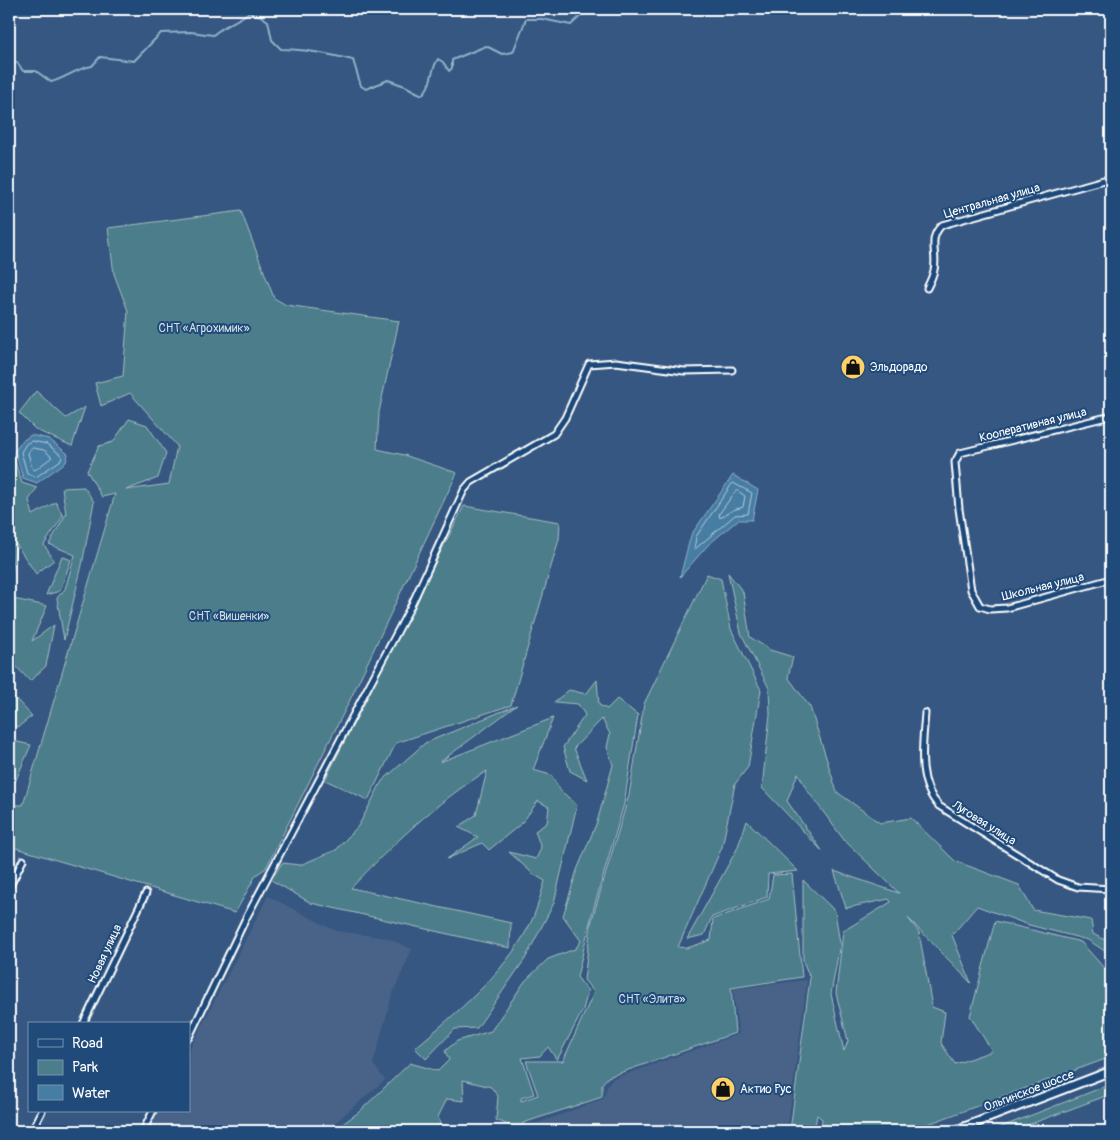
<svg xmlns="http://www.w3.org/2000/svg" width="1120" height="1140" font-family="Pangolin,sans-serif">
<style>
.built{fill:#4a6388}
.green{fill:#4b7e8a;stroke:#a5bec4}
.water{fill:#467da3;stroke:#90b1c8}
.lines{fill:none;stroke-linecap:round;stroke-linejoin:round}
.shore{stroke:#b5cbda;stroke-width:1}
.stream{stroke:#90b1c8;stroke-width:2}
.street-casing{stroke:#fff;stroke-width:9}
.secondary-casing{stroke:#fff;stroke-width:11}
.street{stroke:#1f4a7a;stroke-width:5}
.secondary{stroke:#1f4a7a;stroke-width:7}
.labels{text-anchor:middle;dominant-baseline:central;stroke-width:4;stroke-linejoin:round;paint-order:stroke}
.street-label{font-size:12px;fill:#fff;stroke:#1f4a7a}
.park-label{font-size:12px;fill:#d2dfe2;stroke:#1f4a7a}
.poi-label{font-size:12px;fill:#fff;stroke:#1f4a7a;text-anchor:start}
</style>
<rect width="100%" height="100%" fill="#365781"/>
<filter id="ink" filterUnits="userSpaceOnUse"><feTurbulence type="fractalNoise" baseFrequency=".02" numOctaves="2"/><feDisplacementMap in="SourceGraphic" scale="10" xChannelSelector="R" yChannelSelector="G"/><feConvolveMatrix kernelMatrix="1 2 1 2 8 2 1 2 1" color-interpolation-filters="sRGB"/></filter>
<g filter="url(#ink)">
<g class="built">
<path d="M268,896L336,931L387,938L412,949L392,995L373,1064L385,1080L325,1131H148L158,1111H189V1051Z"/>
<path d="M807,980L787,1131H506L533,1125L603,1099L608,1085L613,1079L739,1034L733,989Z"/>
</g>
<g class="green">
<path d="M241,211L274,298L286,305L399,321L379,412L377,449L404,455L457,473L348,704L266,868L256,875L235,913L9,846V805H23L115,494L102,497L87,471L99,446L113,442L129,419L147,425L166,453L158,478L126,490L169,484L177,446L130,393L101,406L95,383L123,376L128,311L114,274L108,228Z"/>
<path d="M36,391L66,418L85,407L72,446L36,430L19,413Z"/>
<path d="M11,449L22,483L37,488L29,500L33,515L56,502L63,516L44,545L54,560L36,574L16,544L11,576H9V450Z"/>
<path d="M84,487L94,502L82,565L64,640L57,598L65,589L75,555L49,544L66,514L62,488Z"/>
<path d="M464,506L560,522L559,539L511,705L396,743L368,800L325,780Z"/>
<path d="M62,556L71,560L60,591L46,595Z"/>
<path d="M728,573L743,592L750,637L770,650L793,657L788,677L810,707L837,792L880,823L911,818L955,861L1019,885L1033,910L1091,920L1093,934L1111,943V955L1088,940L1029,925L977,906L952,935L971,983L908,918L919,932L932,1007L945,1012L941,1043L955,1064L992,1051L970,1016L995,921L1081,942L1111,976V1057L909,1131H821L822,1119L817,1115L814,1131H790L810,978L803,961V880L835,911L840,944L831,994L844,1051L848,1041L836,993L843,931L891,902L889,899L846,908L834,871L899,893L844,840L807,790L798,773L787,801L823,852L762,788L770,714L769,688L741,633Z"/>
<path d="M707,574L721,579L731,629L761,690L748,767L735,784L722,847L678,947L687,948L711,940L713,919L769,899L773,875L792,874L802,977L731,988L735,1033L608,1077L602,1084V1097L523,1123L524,1131L496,1120L498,1096L491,1087L463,1080L464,1101L447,1099L438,1117L443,1131H333L359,1112L410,1063L438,1071L449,1060L445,1051L457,1041L491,1031L525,981L548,959L575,949L581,941L563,916L577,870L597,822L613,765L607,747L610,734L602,719L574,748L587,780L570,771L563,747L585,715L578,704L554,702L569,690L586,694L597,680L599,705L607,709L617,699L638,715L624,804L592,914L577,977L588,991L583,1010L557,1060L548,1047L540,1056L522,1058L534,1094L521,1098V1101L538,1095L526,1061H563L594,992L584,980L591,923L629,795L644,704Z"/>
<path d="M9,598L47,606L32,641L54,625L46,666L30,681L9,659Z"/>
<path d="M14,697L32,716L18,727L9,724V708Z"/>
<path d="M517,705L440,762L553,718L533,770L551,775L561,791L577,805L554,903L525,959L477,1028L455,1029L426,1059L415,1048C457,1012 502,976 528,928C536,914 540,896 545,881L533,874L509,852L536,859L541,848L535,831L547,823L549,807L538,801L522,823L489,850L482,843L447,859L478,837L458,827L476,815L487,771C436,802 392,845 351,888L511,923L510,948L311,903L271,880L282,863L300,865L336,850L359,825L382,781L425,743Z"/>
<path d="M9,740L31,745L12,789L9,791Z"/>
<path d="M747,821L798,871L768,874L767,897L712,917L704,935L687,939L737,849Z"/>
<path d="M1111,1084V1094L1012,1131H991Z"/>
</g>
<g class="water">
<path d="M31,435L49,439L68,454L66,462L37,483L23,478L15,451L22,441Z"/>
<path d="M733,475L758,490L752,520H738L708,545L680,577L691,535Z"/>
</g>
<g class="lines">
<g class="shore">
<path d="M32,441L47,444L62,456L61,460L36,477L27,473L21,452L26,444Z"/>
<path d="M33,448L44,450L52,457L35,470L32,468L28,453Z"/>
<path d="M733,483L752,493L748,514L735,515L694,550L696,537Z"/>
<path d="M738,491L745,496L743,507L733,510L720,518L719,514L735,492Z"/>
</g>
<path class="stream" d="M9,70L12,64L17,62L23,71H36L51,82C66,78 77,68 92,66L100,57L134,61L161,33L191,32L213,35C224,25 236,22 248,13L259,15L268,21L272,40L281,49C306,49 329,54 353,60L361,86L366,89L388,80L405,86L422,95C433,85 430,71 438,59L443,62L449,71L452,68V60L486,46L502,54L513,52L526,19H542L571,25L588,9"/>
<defs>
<g id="street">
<path d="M927,288C930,282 933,276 934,270C938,253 927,239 942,225L1111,178"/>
<path d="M1111,416L960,453L955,462L959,509L971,590L980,606L990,609L1007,608L1111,579"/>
<path d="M925,713C923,743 916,782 939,806L1058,880L1078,887L1111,889"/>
<path d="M9,888L23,860"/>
<path d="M83,1024L146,893"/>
<path d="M189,1037L245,920L411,606L464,490L471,482L554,434L565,418L589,364L616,362L684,371L732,370"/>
<path d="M32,1131L42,1111"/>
<path d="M143,1131L153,1111"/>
</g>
<path id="secondary" d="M954,1131L1111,1071"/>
</defs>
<use href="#street" class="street-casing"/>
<use href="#secondary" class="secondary-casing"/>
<use href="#street" class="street"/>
<use href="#secondary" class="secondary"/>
</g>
</g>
<defs>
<symbol id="shop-disc" viewBox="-11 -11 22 22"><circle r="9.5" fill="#ffd166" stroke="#1f4a7a"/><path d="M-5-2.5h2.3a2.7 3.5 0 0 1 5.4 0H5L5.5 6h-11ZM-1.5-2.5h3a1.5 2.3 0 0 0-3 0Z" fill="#111"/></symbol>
</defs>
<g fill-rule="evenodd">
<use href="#shop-disc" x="839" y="353" width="28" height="28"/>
<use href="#shop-disc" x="709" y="1075" width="28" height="28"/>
</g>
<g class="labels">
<g class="street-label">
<text transform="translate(992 201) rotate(-16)">Центральная улица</text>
<text transform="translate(1033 425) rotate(-14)">Кооперативная улица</text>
<text transform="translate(1043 587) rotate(-14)">Школьная улица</text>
<text transform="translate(984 823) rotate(32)">Луговая улица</text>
<text transform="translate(105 954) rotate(-65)">Новая улица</text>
<text transform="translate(1029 1091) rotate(-21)">Ольгинское шоссе</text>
</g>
<g class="park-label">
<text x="204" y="328">СНТ «Агрохимик»</text>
<text x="229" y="616">СНТ «Вишенки»</text>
<text x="652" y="999">СНТ «Элита»</text>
</g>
<g class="poi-label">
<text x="870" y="367">Эльдорадо</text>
<text x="740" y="1089">Актио Рус</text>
</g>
</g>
<rect width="1120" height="1140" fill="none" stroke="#1f4a7a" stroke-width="30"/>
<rect x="15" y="15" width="1090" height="1110" fill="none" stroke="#fff" stroke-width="2" filter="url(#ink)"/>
<rect x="28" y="1022" width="162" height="90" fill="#1f4a7a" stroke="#7992af"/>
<rect x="38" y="1039" width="25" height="8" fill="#1f4a7a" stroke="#7992af"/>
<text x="72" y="1048" font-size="15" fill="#ffffff">Road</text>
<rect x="38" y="1060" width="25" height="15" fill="#4b7e8a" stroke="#7992af"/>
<text x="72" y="1072" font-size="15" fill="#ffffff">Park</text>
<rect x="38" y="1085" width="25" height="15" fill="#467da3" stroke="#7992af"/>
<text x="72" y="1098" font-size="15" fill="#ffffff">Water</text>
</svg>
